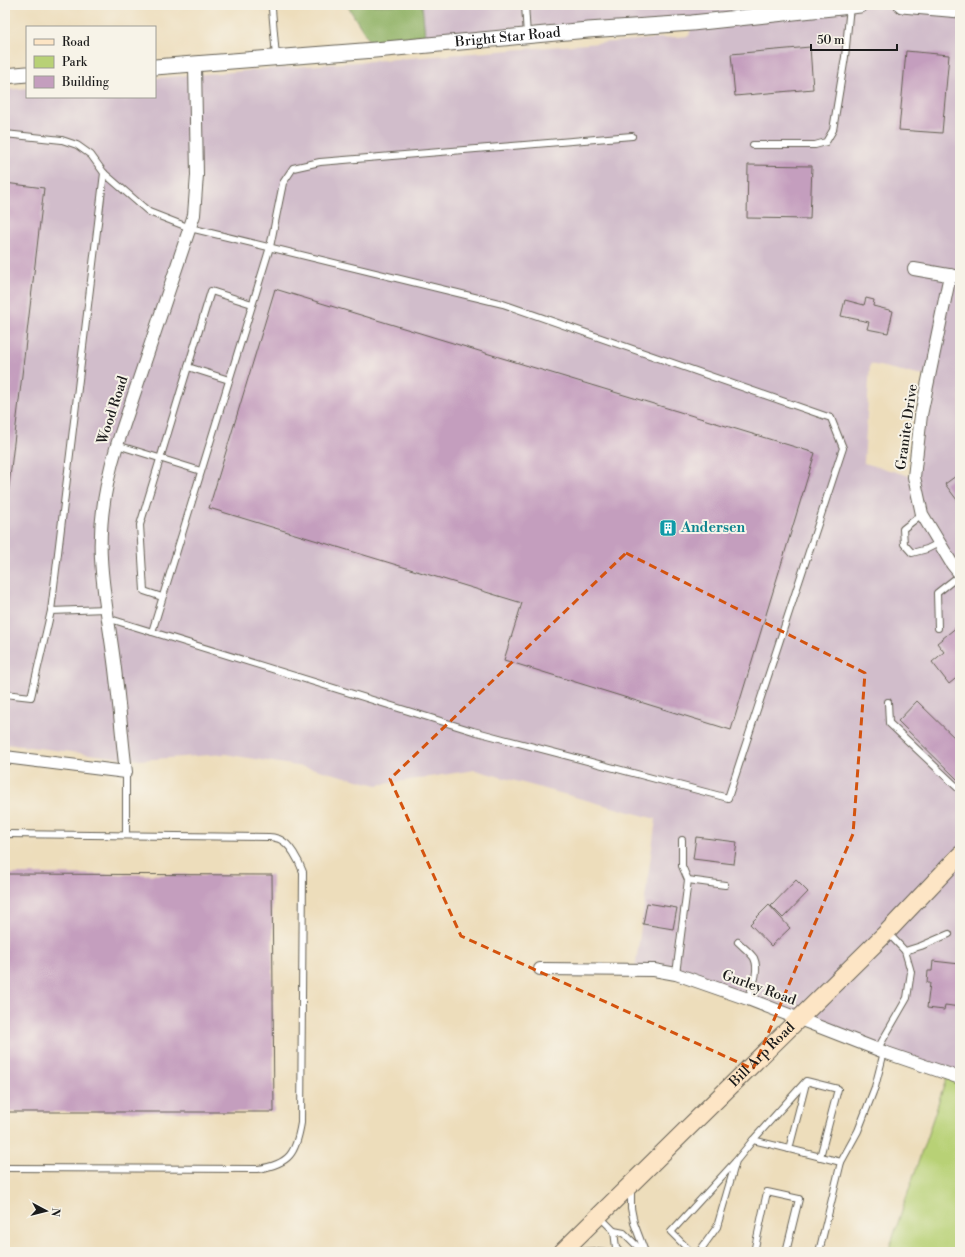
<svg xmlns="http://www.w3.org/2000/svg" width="965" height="1257" font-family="'Libre Bodoni',serif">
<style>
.industrial{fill:#d1bdcb;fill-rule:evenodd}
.green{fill:#b8d176;stroke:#6a7649}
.forest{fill:#92b367;stroke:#576842}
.building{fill:#c49ebe}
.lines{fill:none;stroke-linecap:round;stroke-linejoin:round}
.service-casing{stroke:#656054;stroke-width:8}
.minor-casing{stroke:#656054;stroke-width:14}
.tertiary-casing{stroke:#656054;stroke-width:17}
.secondary-casing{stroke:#656054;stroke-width:19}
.service{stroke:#fff;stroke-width:6}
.minor{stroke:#fff;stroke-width:12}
.tertiary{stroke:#fff;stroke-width:15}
.secondary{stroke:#fde5c5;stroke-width:17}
.marked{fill:none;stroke:#d4530e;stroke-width:3;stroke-dasharray:8 5;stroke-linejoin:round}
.labels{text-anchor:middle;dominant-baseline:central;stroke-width:4;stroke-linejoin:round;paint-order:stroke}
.street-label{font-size:14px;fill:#1c1c1c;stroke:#f7f3e8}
.culture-label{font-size:14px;font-weight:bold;fill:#0d838f;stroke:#f7f3e8;text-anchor:start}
</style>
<rect width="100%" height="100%" fill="#f7f3e8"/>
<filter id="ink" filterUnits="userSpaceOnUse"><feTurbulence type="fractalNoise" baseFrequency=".025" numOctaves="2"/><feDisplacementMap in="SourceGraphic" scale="8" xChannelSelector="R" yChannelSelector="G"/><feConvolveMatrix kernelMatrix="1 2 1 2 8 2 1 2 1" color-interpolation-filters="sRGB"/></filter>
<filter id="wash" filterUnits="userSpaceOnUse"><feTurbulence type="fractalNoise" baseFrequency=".012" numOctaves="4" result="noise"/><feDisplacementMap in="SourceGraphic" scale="16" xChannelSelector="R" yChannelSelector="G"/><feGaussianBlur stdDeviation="0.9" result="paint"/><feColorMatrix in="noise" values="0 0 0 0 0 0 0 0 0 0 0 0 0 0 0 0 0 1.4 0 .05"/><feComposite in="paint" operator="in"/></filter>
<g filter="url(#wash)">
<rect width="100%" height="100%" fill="#edddbb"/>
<path class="industrial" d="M422,5H960V1078L676,974L635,970L656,819L475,770L377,785L315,769L225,754L140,760L5,744V90L27,88V97H155V78L689,36L692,24L426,45ZM870,364L929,377L914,477L864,463Z"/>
<path class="green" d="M948,1074L960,1078V1252H888Z"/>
<path class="forest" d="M347,5H422L426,45L375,50Z"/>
<g id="blocks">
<g class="building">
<path d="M810,47L813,89L735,96L731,54Z"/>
<path d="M906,51L949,55L942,133L899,130Z"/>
<path d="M748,165L812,166L810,219L747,218Z"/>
<path d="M5,183L44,188L6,511H5Z"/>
<path d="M275,289L815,453L731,730L504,660L522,603L209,508Z"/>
<path d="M866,298L874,300L873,306L893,311L888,333L867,329L869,322L841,316L845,300L864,305Z"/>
<path d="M960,473V504L945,484Z"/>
<path d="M958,626L960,629V675L949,684L932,662L944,652L937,643Z"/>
<path d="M917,701L960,743V778L958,780L898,721Z"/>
<path d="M696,837L737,842L734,864L693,859Z"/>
<path d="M5,874L272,875L274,1112H5Z"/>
<path d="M796,880L808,892L783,918L771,906Z"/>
<path d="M647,903L677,908L673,929L643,924Z"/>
<path d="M769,905L790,928L771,946L750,924Z"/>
<path d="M933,961L960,964V1007L945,1005L944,1010L927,1008L930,983H927L928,971H932Z"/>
</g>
</g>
</g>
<g filter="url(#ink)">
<use href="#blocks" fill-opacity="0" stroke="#656054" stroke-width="1"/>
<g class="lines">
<defs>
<g id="service">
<path d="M270,5L272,9L276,57"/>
<path d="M525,5L527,35"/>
<path d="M5,134L62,140L77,145L91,155L104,173L149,212L190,228L503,304L831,418L843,448L728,798L473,731L107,618"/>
<path d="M753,145H815L826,142L833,130L845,57L850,6"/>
<path d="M188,367L229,380"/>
<path d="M117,445L201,471"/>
<path d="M922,514L903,529L904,544L912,553L927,549L939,543"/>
<path d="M162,597L144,591L140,525L211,291L252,304"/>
<path d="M51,611L104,173"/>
<path d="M938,628L937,593L960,575"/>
<path d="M152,632L270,247L283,183L293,168L320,162L632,136"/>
<path d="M5,694L31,697L51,611L106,609"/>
<path d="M888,702L889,723L960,790"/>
<path d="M126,772V835"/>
<path d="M5,834L269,837C272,837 276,838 279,839C290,843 299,861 303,872L301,1123C296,1153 290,1164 258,1169L5,1168"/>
<path d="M688,880L725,885"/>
<path d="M888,933L905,951L921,946L949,934"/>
<path d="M738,942C743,947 750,952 754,958C760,971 752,987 748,999"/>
<path d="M676,974L688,880L682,866V840"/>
<path d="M877,1050L907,998L911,972L905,951"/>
<path d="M753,1140L806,1081L838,1089L820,1157"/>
<path d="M789,1149L806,1083"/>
<path d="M631,1188V1208L634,1223L645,1252"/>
<path d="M600,1217L614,1231L616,1248L620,1252"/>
<path d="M614,1231L624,1233L643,1252"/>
<path d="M580,1252L597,1251L606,1252"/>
<path d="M691,1252L671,1232L735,1162"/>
<path d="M699,1252L717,1227L736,1161L753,1140L841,1162"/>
<path d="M754,1252L767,1192L799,1199L786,1252"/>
<path d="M819,1252L841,1162L858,1131L875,1087L884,1052"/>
</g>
<g id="minor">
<path d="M914,269L960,277"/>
<path d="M950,275L921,415L914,477L922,514L952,564L960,574"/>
<path d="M5,757L126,772C122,740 120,709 116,678C112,638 103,599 101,558C99,520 106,481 117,445L194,215L197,175L195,65"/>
<path d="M540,969L654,970L676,974L748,999L884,1052L960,1078"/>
</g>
<g id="tertiary">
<path d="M902,5L960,10"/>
<path id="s1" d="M155,67L375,50L588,30L692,23L860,5"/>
<path d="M5,76L27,74"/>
</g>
<g id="secondary">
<path id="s2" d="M562,1252L887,932L960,855"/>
</g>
</defs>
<use href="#service" class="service-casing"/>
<use href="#minor" class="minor-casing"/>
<use href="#tertiary" class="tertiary-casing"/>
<use href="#secondary" class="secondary-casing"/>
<use href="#service" class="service"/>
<use href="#minor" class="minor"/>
<use href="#tertiary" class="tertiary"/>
<use href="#secondary" class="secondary"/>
</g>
</g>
<path class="marked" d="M626,553L865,673L853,834L753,1069L461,936L390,779Z"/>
<defs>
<symbol id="building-square" viewBox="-11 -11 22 22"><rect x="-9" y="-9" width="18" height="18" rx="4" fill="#0f9aa8" stroke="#f7f3e8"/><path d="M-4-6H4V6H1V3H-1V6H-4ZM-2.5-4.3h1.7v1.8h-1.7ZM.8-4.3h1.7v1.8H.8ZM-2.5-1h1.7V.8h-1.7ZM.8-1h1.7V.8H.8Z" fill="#fff"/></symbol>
</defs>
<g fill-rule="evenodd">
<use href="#building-square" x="658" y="518" width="20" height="20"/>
</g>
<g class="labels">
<g class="street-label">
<text stroke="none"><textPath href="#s1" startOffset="354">Bright Star Road</textPath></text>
<text transform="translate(113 410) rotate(-72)">Wood Road</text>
<text transform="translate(907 427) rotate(-82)">Granite Drive</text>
<text transform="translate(759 988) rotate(20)">Gurley Road</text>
<text stroke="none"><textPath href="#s2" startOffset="281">Bill Arp Road</textPath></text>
</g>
<g class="culture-label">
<text x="681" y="528">Andersen</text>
</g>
</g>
<rect width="965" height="1257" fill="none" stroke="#f7f3e8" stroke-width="20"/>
<rect x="26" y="26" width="130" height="72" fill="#f7f3e8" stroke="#9f9d96"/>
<rect x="34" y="39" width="20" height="6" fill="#fde5c5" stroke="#9f9d96"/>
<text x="62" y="46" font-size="12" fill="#1c1c1c">Road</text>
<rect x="34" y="56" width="20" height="12" fill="#b8d176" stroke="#9f9d96"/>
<text x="62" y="66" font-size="12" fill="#1c1c1c">Park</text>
<rect x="34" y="76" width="20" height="12" fill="#c49ebe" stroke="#9f9d96"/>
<text x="62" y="86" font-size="12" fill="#1c1c1c">Building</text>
<g transform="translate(46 1211) rotate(97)" stroke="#f7f3e8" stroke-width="3" paint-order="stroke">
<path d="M0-3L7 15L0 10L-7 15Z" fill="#1c1c1c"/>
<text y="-6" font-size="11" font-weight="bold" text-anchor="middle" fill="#1c1c1c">N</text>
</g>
<path d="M811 44v6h86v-6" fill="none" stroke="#1c1c1c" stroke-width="2"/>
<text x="817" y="44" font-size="12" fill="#1c1c1c" stroke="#f7f3e8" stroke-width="3" paint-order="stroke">50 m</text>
</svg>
